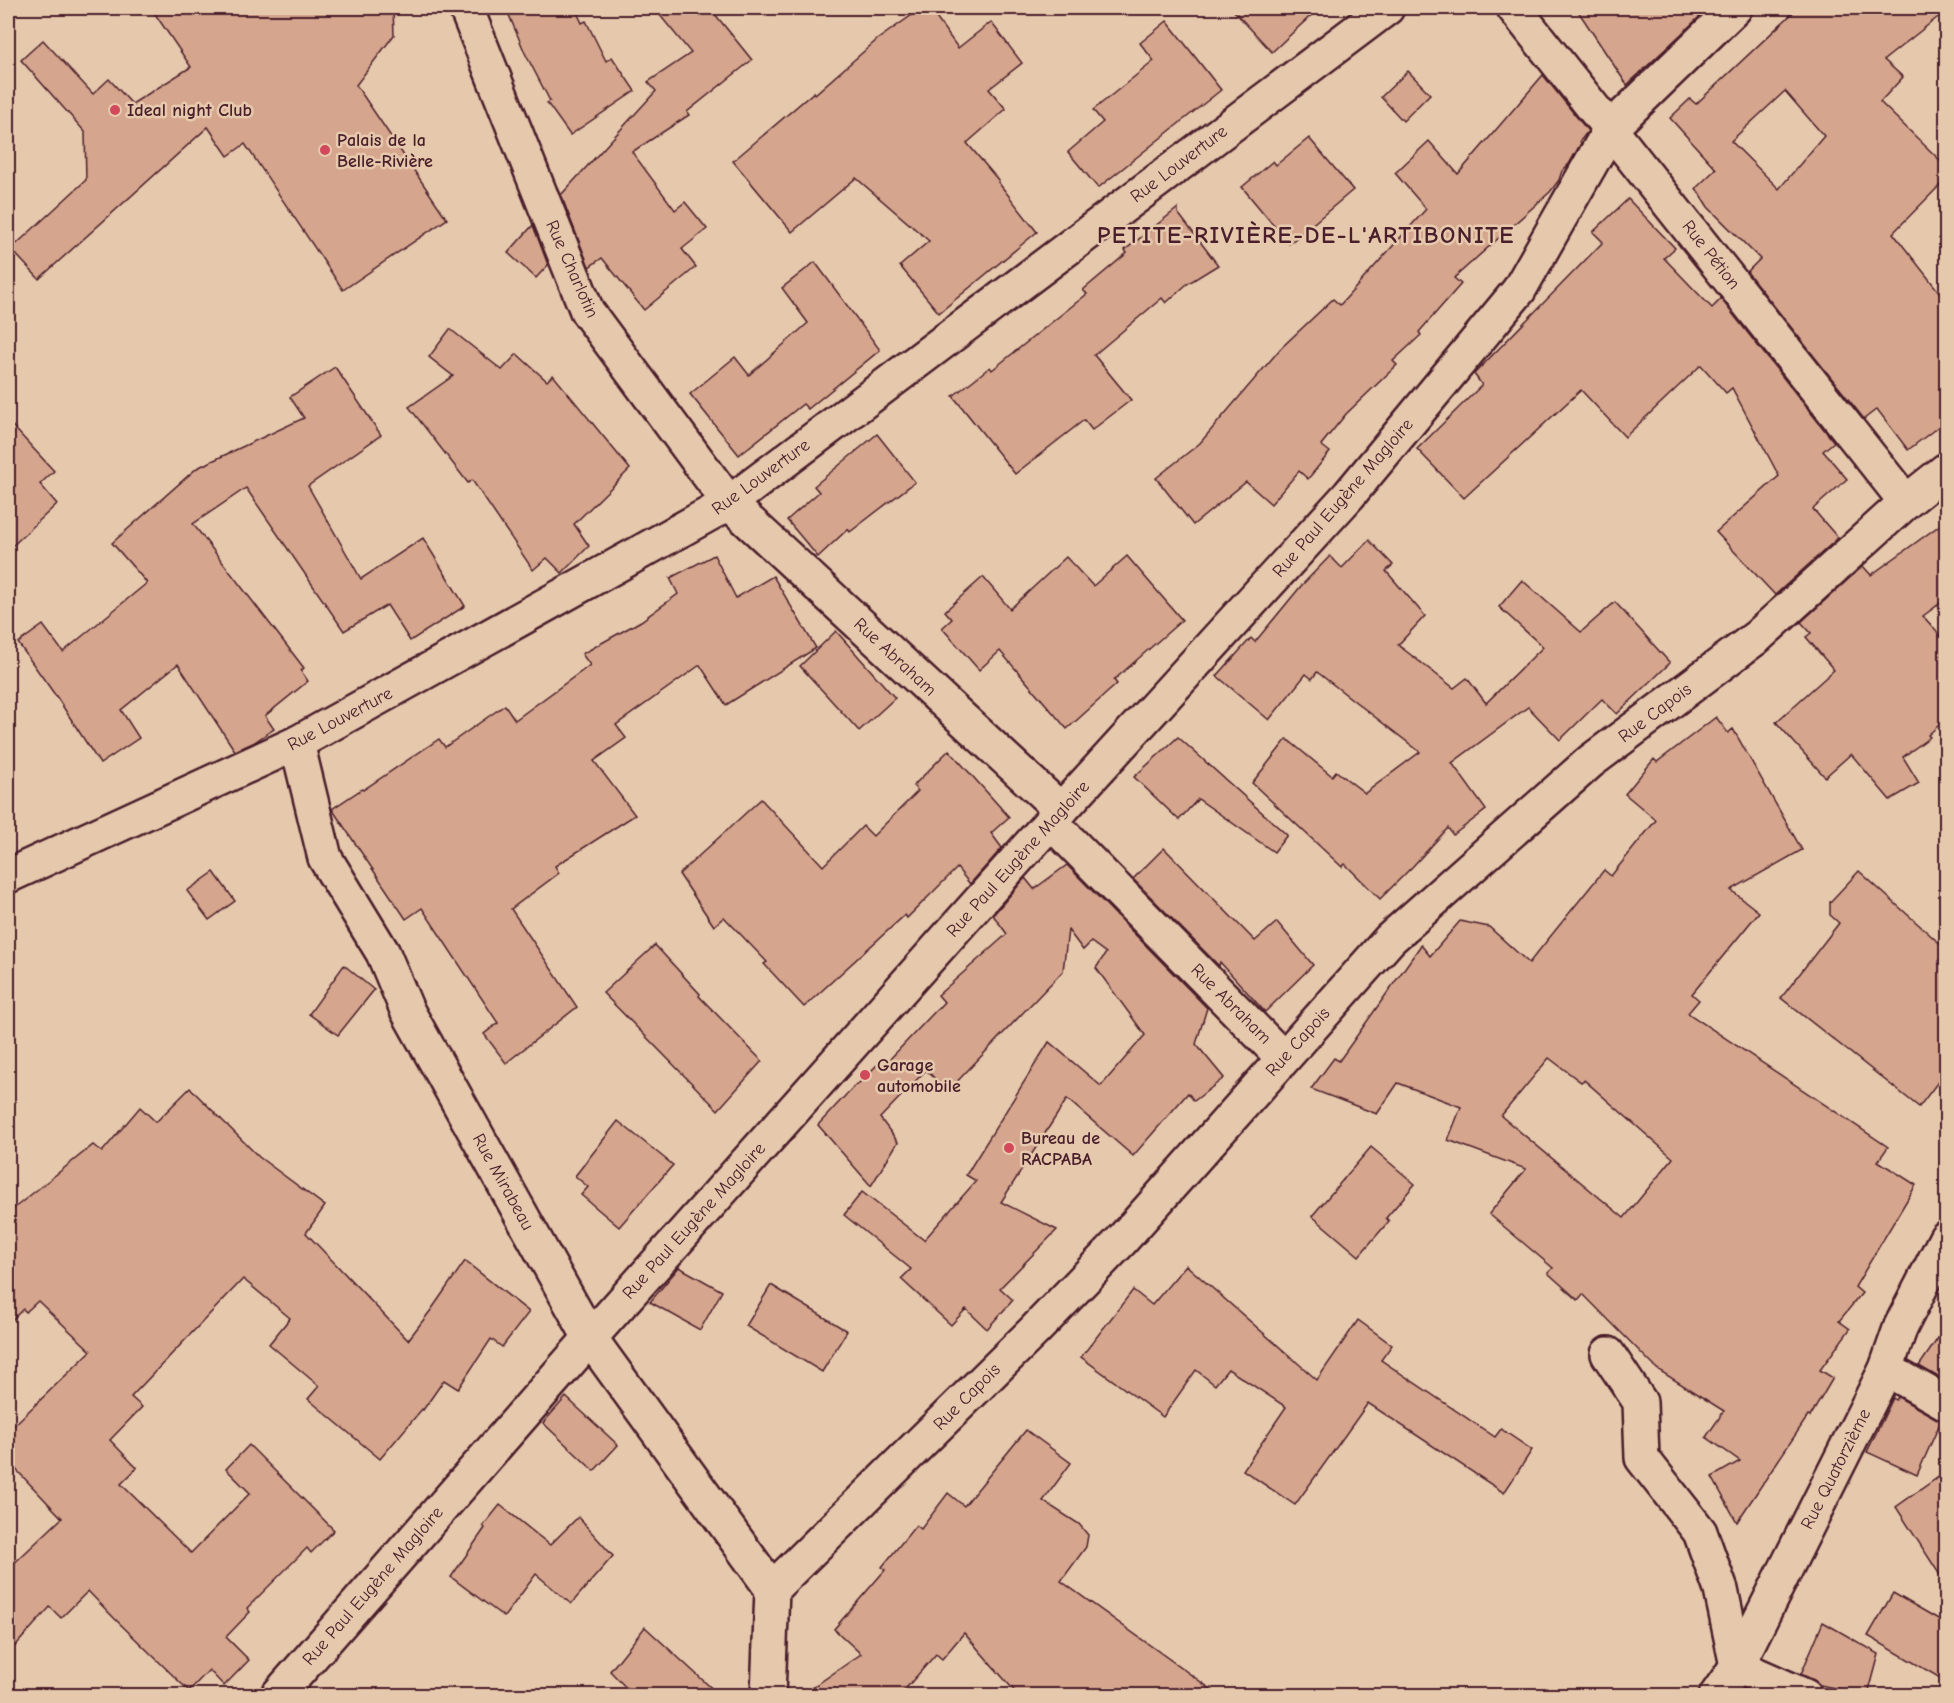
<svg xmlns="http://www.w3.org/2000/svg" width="1954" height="1703" font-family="'Comic Neue',sans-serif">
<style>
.building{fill:#d5a58d;stroke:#4a1f2b;stroke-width:1.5;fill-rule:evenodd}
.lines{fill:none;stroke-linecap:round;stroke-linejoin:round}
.street-casing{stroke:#4a1f2b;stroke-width:38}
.secondary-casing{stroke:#4a1f2b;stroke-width:38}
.street{stroke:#e6c9ad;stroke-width:33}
.secondary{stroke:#e6c9ad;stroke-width:33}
.poi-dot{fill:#d1495b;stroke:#e6c9ad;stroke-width:2}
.labels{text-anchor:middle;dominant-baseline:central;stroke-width:5;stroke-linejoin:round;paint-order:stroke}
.poi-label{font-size:18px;font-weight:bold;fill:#4a1f2b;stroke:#e6c9ad;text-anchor:start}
.street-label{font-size:18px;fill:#4a1f2b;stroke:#e6c9ad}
.district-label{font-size:24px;font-weight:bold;letter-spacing:1.5px;fill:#4a1f2b;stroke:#e6c9ad}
</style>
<rect width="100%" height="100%" fill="#e6c9ad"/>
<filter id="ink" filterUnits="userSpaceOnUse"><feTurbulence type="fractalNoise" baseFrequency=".0167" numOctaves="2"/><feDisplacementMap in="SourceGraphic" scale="12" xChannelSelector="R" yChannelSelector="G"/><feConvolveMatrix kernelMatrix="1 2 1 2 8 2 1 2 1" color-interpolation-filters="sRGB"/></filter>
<g filter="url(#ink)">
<g class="building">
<path d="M151,8H393L394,35L356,85L447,219L343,290L245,144L228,156L208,127L39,279L11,249L86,180L85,132L21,60L43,40L93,94L109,79L132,104L191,67Z"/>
<path d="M506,8H575L582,23L586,21L606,61L612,57L635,91L570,135L547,103L550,101L525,53Z"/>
<path d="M654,8H710L752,60L687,112L689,115L632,152L675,210L685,202L707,229L682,249L696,267L644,310L602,258L589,267L561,195L656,91L648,82L691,53Z"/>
<path d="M922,8H929L958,48L991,22L1022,63L989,89L1006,109L967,143L999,181L998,182L1037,232L939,313L900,266L929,241L856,178L792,232L733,161L814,92L815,94L878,39Z"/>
<path d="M1231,8H1319L1272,52Z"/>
<path d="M1576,8H1709L1627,85Z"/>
<path d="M1798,8H1947V10L1884,60L1903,77L1880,102L1947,167V178L1893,233L1947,302V420L1908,450L1877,409L1864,419L1747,272L1760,259L1708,207L1696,188L1716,169L1670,118L1690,99L1696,104ZM1785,91L1824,136L1779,189L1731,141Z"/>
<path d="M1167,21L1221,90L1098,188L1068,152L1103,122L1093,110L1154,61L1140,43Z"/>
<path d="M1408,71L1430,94L1403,121L1381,97Z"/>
<path d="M1543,75L1588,131L1580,141L1581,143L1569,164L1562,171L1559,180L1550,192L1454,278L1461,284L1419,332L1421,335L1393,361L1397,365L1346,414L1321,445L1330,452L1308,479L1299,471L1271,504L1246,482L1193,525L1156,478L1200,443L1281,348L1333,299L1340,305L1426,209L1395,173L1429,141L1458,174Z"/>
<path d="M1309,138L1353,190L1289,244L1242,187L1273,161L1276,165Z"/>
<path d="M1628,199L1675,248L1664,258L1712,308L1721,299L1834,442L1823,451L1847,479L1813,509L1838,538L1775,595L1716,532L1779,476L1732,388L1726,393L1701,365L1625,437L1581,390L1464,498L1417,449L1482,385L1474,374L1603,242L1593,232Z"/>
<path d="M1178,208V213L1218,265L1187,284L1166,303L1162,298L1094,355L1131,400L1092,430L1084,420L1015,474L953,396L990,367L992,370L1087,294L1083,290L1127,253L1125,250Z"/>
<path d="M533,225L548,265L536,278L508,253Z"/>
<path d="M815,262L880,350L808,409L803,404L739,455L690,394L735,357L749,375L808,323L782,288Z"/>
<path d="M450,329L502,370L517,354L547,381L553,375L630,469L574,524L589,546L562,573L547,558L533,570L472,480L468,483L409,407L453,376L429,357Z"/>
<path d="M335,367L381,435L308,486L361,579L423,538L465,606L410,641L387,605L344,631L246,488L193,524L304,668L301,671L308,681L265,716L274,729L253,743L235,751L178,664L121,710L139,738L100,764L58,699L18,643L43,625L63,652L147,583L112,543L197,468L304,418L290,397Z"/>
<path d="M8,421L54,471L40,484L57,504L8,550Z"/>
<path d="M877,434L915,482L850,532L848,529L818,557L787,520L819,492L814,486Z"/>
<path d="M1947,520V598L1923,616L1947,643V718L1928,735L1930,737L1903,757L1919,783L1890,800L1851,754L1825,777L1776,722L1834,670L1806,637L1811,633L1801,622L1863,566L1871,575Z"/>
<path d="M1369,540L1393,565L1386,571L1425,616L1398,645L1454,688L1467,678L1486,703L1543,647L1499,607L1522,580L1581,632L1615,602L1670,663L1617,714L1602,699L1560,740L1528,707L1452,763L1486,810L1453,835L1448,828L1413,866L1380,899L1345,864L1342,867L1252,783L1287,739L1332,776L1336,771L1365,793L1420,752L1317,672L1312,679L1306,674L1269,720L1217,676L1251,638L1255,642L1301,586L1330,556L1342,568Z"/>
<path d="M714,555L736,598L773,576L816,648L726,705L700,665L616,725L626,738L594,761L635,815L555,866L559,873L511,909L577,1007L506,1063L484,1034L498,1023L422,908L406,919L332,809L362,789L363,790L439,739L445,747L505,705L515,720L590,665L582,654L641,621L678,594L670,578Z"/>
<path d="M1127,556L1182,620L1114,680L1117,684L1067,729L1000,651L979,670L942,628L952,619L945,611L983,577L1010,609L1066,557L1093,586Z"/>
<path d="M836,631L895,698L859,731L800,666Z"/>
<path d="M1716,717L1728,733L1733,729L1802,850L1731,890L1759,912L1692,994L1699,1000L1688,1013L1888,1147L1878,1161L1916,1185L1855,1287L1862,1293L1839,1321L1850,1329L1820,1370L1833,1378L1810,1417L1808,1416L1737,1522L1712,1477L1740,1461L1706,1437L1724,1411L1657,1369L1583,1294L1578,1300L1548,1273L1553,1268L1489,1214L1526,1169L1448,1140L1461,1107L1398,1083L1377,1114L1311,1089L1334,1058L1339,1061L1421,945L1430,956L1460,921L1489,927L1529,963L1604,870L1611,876L1656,820L1625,794L1654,759L1657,762ZM1549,1058L1581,1082L1584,1080L1673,1158L1624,1218L1501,1116Z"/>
<path d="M1178,737L1287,835L1274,852L1198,799L1179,820L1134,777Z"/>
<path d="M949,750L1009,817L991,833L1002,848L970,884L957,868L907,918L905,915L804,1007L764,964L767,962L724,917L714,926L679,874L761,799L823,866L863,826L873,836L918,791L913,786Z"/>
<path d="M1164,848L1255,941L1277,922L1313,965L1265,1012L1220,962L1219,966L1133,879Z"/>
<path d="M1067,865L1207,1008L1196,1044L1224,1078L1194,1101L1188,1093L1133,1156L1067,1099L1001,1202L1057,1230L1000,1288L1013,1300L987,1329L966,1309L951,1325L901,1279L911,1269L844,1215L862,1192L924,1240L976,1181L966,1175L1049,1042L1101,1086L1145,1035L1096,968L1106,953L1091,942L1083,950L1068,930L1063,971L948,1091L926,1070L880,1118L898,1142L871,1186L818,1125L856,1084L857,1085L884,1058L888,1061L944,1002L938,995L1007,934L993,915L1025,878L1034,889Z"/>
<path d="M1859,871L1947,950V1070L1919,1107L1781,998L1839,923L1830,915V902Z"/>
<path d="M214,872L235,901L209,920L187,891Z"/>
<path d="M655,945L700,994L699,996L762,1061L718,1110L603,993Z"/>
<path d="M344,965L374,990L338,1035L309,1014Z"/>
<path d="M190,1088L259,1157L325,1206L306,1233L408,1340L431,1310L465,1261L529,1312L502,1347L491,1339L458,1389L444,1380L423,1410L422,1409L380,1459L308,1399L319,1386L269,1344L290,1318L243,1279L131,1397L142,1407L110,1440L137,1468L121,1484L191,1553L250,1493L226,1469L249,1445L334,1530L311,1553L307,1548L247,1608L250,1612L226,1637L249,1660L224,1686L209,1670L189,1691L114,1618L88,1591L61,1618L50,1607L8,1654V1569L62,1518L8,1461V1431L91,1351L38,1301L26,1312L23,1309L8,1324V1213L93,1145L102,1152L140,1107L156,1122Z"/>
<path d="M618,1121L673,1165L619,1227L581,1195L588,1187L575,1176Z"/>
<path d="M1371,1147L1415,1184L1386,1218L1389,1221L1359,1256L1312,1216Z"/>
<path d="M1186,1265L1317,1380L1358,1320L1392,1345L1381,1360L1495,1437L1501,1429L1532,1450L1504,1493L1368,1403L1295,1505L1243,1470L1286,1407L1228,1369L1215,1385L1196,1370L1163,1417L1081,1357L1133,1290L1152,1305Z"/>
<path d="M679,1267L722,1291L700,1330L650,1302Z"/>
<path d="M771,1285L847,1331L822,1372L746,1326Z"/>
<path d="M1947,1325V1382L1919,1366Z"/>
<path d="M566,1397L618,1445L594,1471L543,1423Z"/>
<path d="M1898,1397L1941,1421L1917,1475L1867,1452L1893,1398L1896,1400Z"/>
<path d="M1026,1430L1071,1463L1043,1501L1079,1524L1088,1535L1086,1547L1061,1581L1219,1695H1018L964,1633L942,1659L936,1654L900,1695H802L861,1654L834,1629L885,1570L882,1567L916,1525L921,1529L948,1493L964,1506Z"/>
<path d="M1947,1471V1586L1896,1507Z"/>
<path d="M500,1505L550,1545L578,1517L613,1556L571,1604L536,1574L504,1617L451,1577L485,1528L483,1526Z"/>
<path d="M1893,1593L1947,1624V1682L1868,1636Z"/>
<path d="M1823,1622L1879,1654L1868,1695L1820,1685L1801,1674Z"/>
<path d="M645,1627L719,1695H633L610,1671Z"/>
</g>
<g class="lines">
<defs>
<g id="street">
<path d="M466,8L587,311L729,503L1061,810"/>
<path d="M1514,8L1906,502"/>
<path d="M297,743L325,858L383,953L407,1010L590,1338L772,1589"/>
<path d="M1051,822L1283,1058"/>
<path d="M1608,1354L1640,1402L1642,1458L1700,1532L1721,1590L1737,1666L1805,1696"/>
<path d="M1886,1369L1946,1403"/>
<path d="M277,1696L590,1338L1061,810L1349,495L1519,290L1611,128L1735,8"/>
<path d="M768,1696L772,1589L1035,1330L1121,1241L1390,939L1591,761L1757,637L1906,502L1946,470"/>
<path d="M1716,1696L1737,1666L1886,1369L1901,1326L1946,1238"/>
</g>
<path id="secondary" d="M8,876L297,743L729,503L1387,8"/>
</defs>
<use href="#street" class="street-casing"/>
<use href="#secondary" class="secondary-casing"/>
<use href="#street" class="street"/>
<use href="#secondary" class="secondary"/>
</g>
</g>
<g class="poi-dot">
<circle cx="115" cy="110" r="6"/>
<circle cx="325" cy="150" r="6"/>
<circle cx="865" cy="1075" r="6"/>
<circle cx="1009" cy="1148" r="6"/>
</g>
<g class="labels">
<g class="poi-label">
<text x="127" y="110">Ideal night Club</text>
<text x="337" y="140">Palais de la<tspan x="337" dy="21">Belle-Rivière</tspan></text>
<text x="877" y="1065">Garage<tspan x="877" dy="21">automobile</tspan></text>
<text x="1021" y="1138">Bureau de<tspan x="1021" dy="21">RACPABA</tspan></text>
</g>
<g class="street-label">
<text transform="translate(1179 164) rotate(-37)">Rue Louverture</text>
<text transform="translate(1711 255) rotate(52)">Rue Pétion</text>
<text transform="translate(572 269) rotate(66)">Rue Charlotin</text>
<text transform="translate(761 477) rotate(-36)">Rue Louverture</text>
<text transform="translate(1343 498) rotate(-49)">Rue Paul Eugène Magloire</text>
<text transform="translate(895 657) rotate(43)">Rue Abraham</text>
<text transform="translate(1655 713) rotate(-37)">Rue Capois</text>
<text transform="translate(340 719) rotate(-28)">Rue Louverture</text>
<text transform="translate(1018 859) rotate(-48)">Rue Paul Eugène Magloire</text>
<text transform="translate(1231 1004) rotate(45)">Rue Abraham</text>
<text transform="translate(1298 1042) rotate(-48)">Rue Capois</text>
<text transform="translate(503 1182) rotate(61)">Rue Mirabeau</text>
<text transform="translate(694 1221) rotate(-48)">Rue Paul Eugène Magloire</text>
<text transform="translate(967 1397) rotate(-45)">Rue Capois</text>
<text transform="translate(1836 1469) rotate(-63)">Rue Quatorzième</text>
<text transform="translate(373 1586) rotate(-49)">Rue Paul Eugène Magloire</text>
</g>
<g class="district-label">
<text x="1306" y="235">PETITE-RIVIÈRE-DE-L'ARTIBONITE</text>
</g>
</g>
<rect width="1954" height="1703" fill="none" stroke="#e6c9ad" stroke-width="30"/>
<rect x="15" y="15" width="1924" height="1673" fill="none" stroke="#4a1f2b" stroke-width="2" filter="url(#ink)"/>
</svg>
